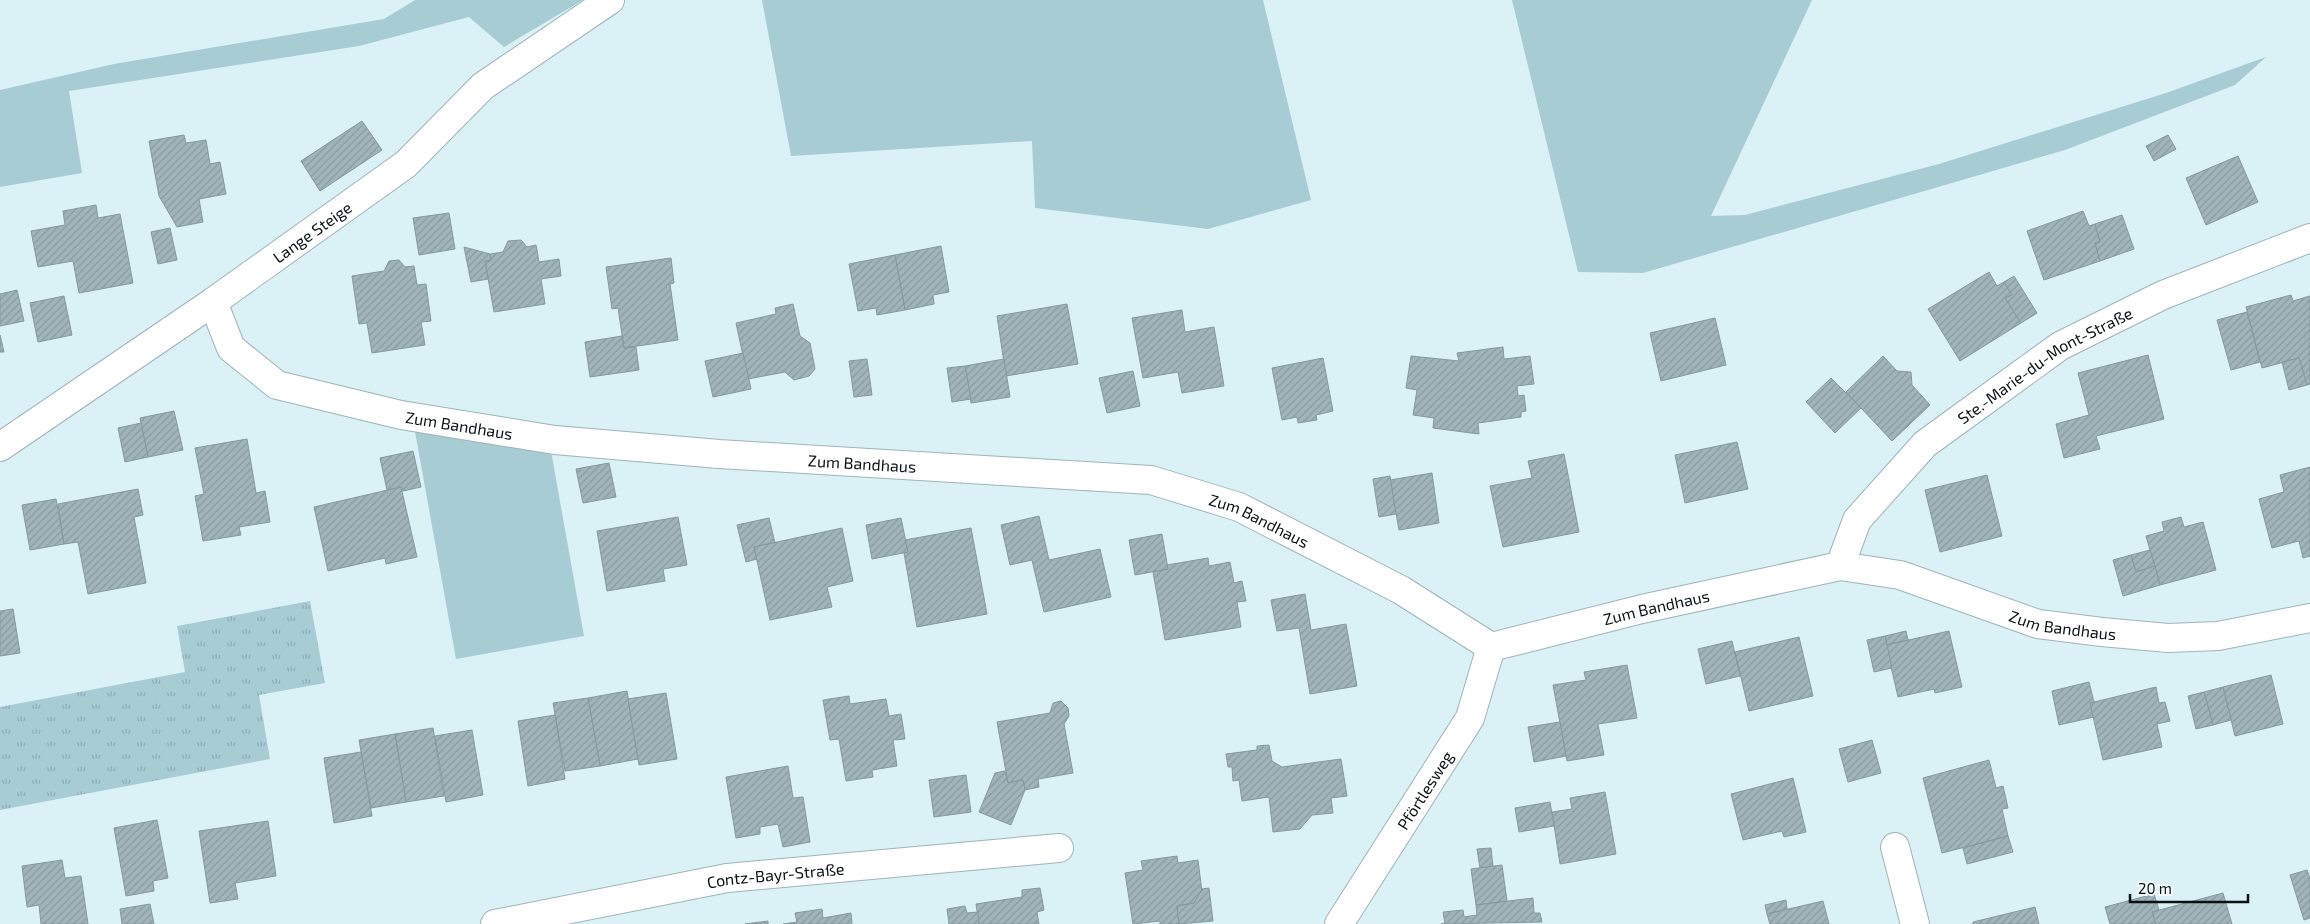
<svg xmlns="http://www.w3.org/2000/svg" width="2310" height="924" font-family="'Exo 2',sans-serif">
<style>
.green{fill:#a7ccd4}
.park{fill:url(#park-tufts)}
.building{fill:url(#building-hatch);stroke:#84999e}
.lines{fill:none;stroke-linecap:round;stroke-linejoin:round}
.street-casing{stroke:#9eb4b8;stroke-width:30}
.street{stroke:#fff;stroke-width:28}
.labels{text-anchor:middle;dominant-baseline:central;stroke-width:5;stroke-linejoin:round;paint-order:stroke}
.street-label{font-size:16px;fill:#091113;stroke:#f2fbfd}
</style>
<defs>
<pattern id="park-tufts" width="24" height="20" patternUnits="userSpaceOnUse" patternTransform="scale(1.25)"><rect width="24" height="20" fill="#a7ccd4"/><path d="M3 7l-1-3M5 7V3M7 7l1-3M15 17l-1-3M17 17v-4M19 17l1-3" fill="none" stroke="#8eaeb5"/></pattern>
<pattern id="building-hatch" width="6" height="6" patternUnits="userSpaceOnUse" patternTransform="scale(1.25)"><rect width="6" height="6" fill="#a0b5ba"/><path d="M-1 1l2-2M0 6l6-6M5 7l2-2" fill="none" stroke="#889b9f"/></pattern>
</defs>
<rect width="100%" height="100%" fill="#daf1f6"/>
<g class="green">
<path d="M415,0H583L504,47L469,17L359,46L69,91L82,173L0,187V90L114,64L384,19Z"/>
<path d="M762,0H1263L1311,200L1208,229L1035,208L1032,141L791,156Z"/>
<path d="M1512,0H1812L1711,216L1745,215L1939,164L2166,93L2266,57L2235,85L2065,150L1643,273L1578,272Z"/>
<path d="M414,426L551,451L584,636L456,659Z"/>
</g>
<path class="park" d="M310,601L325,683L259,695L270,759L0,810V707L185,672L177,626Z"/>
<g class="building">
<path d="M362,121L382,150L320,191L301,161Z"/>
<path d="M184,135L186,143L206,140L210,164L220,162L226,194L199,199L203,222L177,227L159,196L149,141Z"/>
<path d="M2168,135L2176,149L2154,161L2146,146Z"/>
<path d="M2238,156L2258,202L2206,225L2186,178Z"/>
<path d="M96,205L98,218L120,214L133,283L79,293L73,261L38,267L31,231L65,225L63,211Z"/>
<path d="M2083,211L2089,226L2095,224L2100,242L2095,243L2100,261L2044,280L2027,231Z"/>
<path d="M449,213L455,249L419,255L413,218Z"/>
<path d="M2122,215L2134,249L2100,261L2095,243L2100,242L2095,224Z"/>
<path d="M170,228L177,260L158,264L151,232Z"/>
<path d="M521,240L527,247L536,245L539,262L559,259L561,276L541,279L545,304L494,312L485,261L491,260L490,254L503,252L508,241Z"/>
<path d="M941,246L949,292L933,295L934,304L905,310L895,255Z"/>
<path d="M464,247L490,254L491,260L485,261L488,279L471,282Z"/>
<path d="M895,255L905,310L877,315L876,308L858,311L849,264Z"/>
<path d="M671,258L674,283L670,284L678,340L624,348L618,308L612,309L606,267Z"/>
<path d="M399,260L405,267L414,266L417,285L426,284L431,321L421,322L425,345L372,353L367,323L359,324L352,276L384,271L389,261Z"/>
<path d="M1989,272L1997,286L2004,282L2012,295L2005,298L2021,323L1960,361L1928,309Z"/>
<path d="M2014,276L2037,313L2021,323L2005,298L2012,295L2004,282Z"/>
<path d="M17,290L24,321L0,326V294Z"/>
<path d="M2291,295L2293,301L2310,296V384L2307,385L2299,358L2262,368L2246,307Z"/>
<path d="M64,296L72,335L38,342L30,303Z"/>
<path d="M793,304L800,336L810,343L815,369L809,376L794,380L785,372L748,379L736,323L776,314L775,308Z"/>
<path d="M1067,304L1078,364L1006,376L997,316Z"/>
<path d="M1182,310L1185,332L1214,327L1224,386L1182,393L1178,372L1143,378L1132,318Z"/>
<path d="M2247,312L2260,362L2231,370L2217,320Z"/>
<path d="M1715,318L1726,365L1661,381L1650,333Z"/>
<path d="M0,335L4,352H0Z"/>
<path d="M622,336L624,348L636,347L639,370L590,377L585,342Z"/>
<path d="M1503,347L1504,359L1530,356L1534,384L1517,386L1518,396L1524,395L1526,411L1521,412V417L1478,423L1479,434L1433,428L1434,418L1413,415L1417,390L1406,388L1411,356L1459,361L1457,353Z"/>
<path d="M743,353L751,389L713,397L705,361Z"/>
<path d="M2148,355L2164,419L2096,436L2100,449L2064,458L2056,424L2089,415L2078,373Z"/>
<path d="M1883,356L1897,371L1911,372L1912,385L1930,405L1892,441L1846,392Z"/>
<path d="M1323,358L1333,411L1316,415L1317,420L1298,423L1297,417L1282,420L1272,368Z"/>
<path d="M2299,358L2307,385L2289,390L2282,362Z"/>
<path d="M867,359L872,395L854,397L849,361Z"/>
<path d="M1004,359L1010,397L971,403L965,366Z"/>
<path d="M965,366L971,399L952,402L947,368Z"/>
<path d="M1133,371L1140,406L1107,413L1099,378Z"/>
<path d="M1831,378L1861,408L1835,433L1806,402Z"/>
<path d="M174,411L183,450L148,457L140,418Z"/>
<path d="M141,423L148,457L125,462L118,428Z"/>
<path d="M247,439L256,493L265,491L270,522L239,527L241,535L203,541L195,496L204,494L195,448Z"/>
<path d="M1737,442L1748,489L1685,503L1675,455Z"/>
<path d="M413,451L421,487L403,491L401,487L387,490L380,458Z"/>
<path d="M1564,454L1579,532L1503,547L1490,486L1532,478L1528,461Z"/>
<path d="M609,463L616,497L583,503L576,469Z"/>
<path d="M2310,467V556L2303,558L2299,541L2272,548L2259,499L2284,492L2280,475Z"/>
<path d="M1432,473L1439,523L1399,530L1390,480Z"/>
<path d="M1987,475L2002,536L1940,552L1925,490Z"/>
<path d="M1390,476L1396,514L1379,517L1373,479Z"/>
<path d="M401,487L417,557L386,564L385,558L328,571L314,507Z"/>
<path d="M138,489L143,515L134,517L146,583L88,594L78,542L64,544L58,504Z"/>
<path d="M56,499L64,544L30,550L22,505Z"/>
<path d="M1039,516L1049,560L1100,549L1111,597L1044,612L1032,560L1010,565L1001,525Z"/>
<path d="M678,517L687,565L663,569L665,581L607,591L597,531Z"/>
<path d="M2181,517L2184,527L2203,522L2216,570L2160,585L2146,536L2164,531L2162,522Z"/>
<path d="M769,518L775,543L754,547L757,559L746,562L737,525Z"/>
<path d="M901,518L908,552L872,559L866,525Z"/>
<path d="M842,528L853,581L827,587L832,607L770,620L754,547Z"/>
<path d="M971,528L987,614L917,627L904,553L908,552L905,540Z"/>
<path d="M1162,534L1168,569L1135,575L1129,540Z"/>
<path d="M2150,550L2155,566L2136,572L2131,555Z"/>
<path d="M2131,555L2136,572L2155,566L2160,585L2123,596L2113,560Z"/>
<path d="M1208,558L1209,566L1230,562L1234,583L1242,581L1246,601L1237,602L1241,627L1165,640L1153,572L1168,569L1167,565Z"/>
<path d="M1305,594L1311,630L1346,624L1357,686L1310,694L1299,628L1277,631L1271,600Z"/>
<path d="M13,609L20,653L0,656V611Z"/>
<path d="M1906,631L1908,640L1886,645L1885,636Z"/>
<path d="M1949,631L1962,687L1935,693L1934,689L1898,697L1886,645Z"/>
<path d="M1885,636L1892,668L1874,672L1867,640Z"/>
<path d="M1799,637L1813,696L1749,711L1735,652Z"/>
<path d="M1732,641L1740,676L1706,684L1698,649Z"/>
<path d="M1627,665L1637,718L1598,724L1604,755L1567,761L1553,685L1586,680L1584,672Z"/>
<path d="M2271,675L2283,724L2235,736L2223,687Z"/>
<path d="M2089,682L2094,702L2090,703L2094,717L2059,725L2052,691Z"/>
<path d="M2156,687L2159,703L2165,702L2170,721L2157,724L2162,747L2103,760L2090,703Z"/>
<path d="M2223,687L2231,720L2213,725L2204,692Z"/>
<path d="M627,691L638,759L600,766L588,698Z"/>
<path d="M2204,692L2213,725L2196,729L2188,696Z"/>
<path d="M666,693L677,759L639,765L628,699Z"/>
<path d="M849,696L850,704L886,699L889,716L901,714L905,739L893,740L897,766L872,770L873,777L846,781L839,739L830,740L823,700Z"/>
<path d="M588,698L600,766L565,771L553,703Z"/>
<path d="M1061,701L1068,708L1069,716L1064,724L1073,773L1038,779L1039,787L1025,790L1023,780L1008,783L997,722L1050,713L1053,703Z"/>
<path d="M555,715L565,779L528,786L518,721Z"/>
<path d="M1560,722L1566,756L1534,762L1528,727Z"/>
<path d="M433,728L444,796L406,802L395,734Z"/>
<path d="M472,730L483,795L446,802L435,736Z"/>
<path d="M395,734L406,802L371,808L359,740Z"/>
<path d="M1872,740L1881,773L1848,782L1839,749Z"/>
<path d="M1269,745L1272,761L1282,767L1341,759L1347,796L1331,798L1333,813L1312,815L1300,829L1273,832L1269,797L1242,801L1239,780L1233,781L1232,767H1228L1226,754L1257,750V746Z"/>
<path d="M361,752L372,816L334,823L324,758Z"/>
<path d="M1989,760L1996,788L2003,786L2008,808L2002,809L2008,836L1942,853L1923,778Z"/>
<path d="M788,766L793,798L803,797L810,842L783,847L778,824L760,827V834L736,838L726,777Z"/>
<path d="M1005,771L1008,783L1023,780L1025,790L1011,825L979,812L995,773Z"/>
<path d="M966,775L971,812L934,817L929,780Z"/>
<path d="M1793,778L1806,832L1784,837L1782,831L1743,840L1731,794Z"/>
<path d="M1605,792L1616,854L1560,864L1552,812L1572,809L1570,798Z"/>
<path d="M1550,802L1554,826L1519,832L1515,808Z"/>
<path d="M157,820L168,878L153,881L154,891L126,896L114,828Z"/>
<path d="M268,821L276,876L235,883L238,899L210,903L199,831Z"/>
<path d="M2008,836L2013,852L1967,864L1963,848Z"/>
<path d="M1491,848L1493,867L1480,868L1477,849Z"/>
<path d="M1177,856L1178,863L1198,860L1202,892L1194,903L1177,906L1179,924H1160V921L1133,924L1125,873L1143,870L1141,861Z"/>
<path d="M62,860L65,878L81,876L88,924H41L39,905L27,907L22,866Z"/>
<path d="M1502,865L1507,901L1476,905L1471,869Z"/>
<path d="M2307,870L2310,878V918L2304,920L2290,875Z"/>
<path d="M1040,888L1044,910L1037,912L1039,924H979L976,904L1022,897V890Z"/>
<path d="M1209,888L1213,921L1179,924L1177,906L1194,903L1202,889Z"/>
<path d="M2223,893L2232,924H2156L2152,912Z"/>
<path d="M2154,894L2159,910L2152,912L2156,924H2110L2105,907Z"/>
<path d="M1533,898L1534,913H1540L1542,922L1441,924L1445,923L1443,912L1463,910L1464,917L1477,915L1476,905Z"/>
<path d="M1786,900L1787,909L1767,914L1765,905Z"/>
<path d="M1823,901L1829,924H1770L1767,914Z"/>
<path d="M150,904L154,924H122L120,909Z"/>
<path d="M965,906L967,913L978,912L979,924H949L947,909Z"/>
<path d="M2035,907L2039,924H1973V922Z"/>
<path d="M822,909L823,918L851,913L852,924H783L797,922L795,913Z"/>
<path d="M768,921V924H745Z"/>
</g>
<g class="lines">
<defs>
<g id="street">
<path id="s1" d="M213,302L231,348L277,385L401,415L555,440L719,454L1151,480L1239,507L1401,590L1491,647L1642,609L1840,566L1900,575L2038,624L2102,632L2168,638L2218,636L2310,618"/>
<path id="s2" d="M0,447L213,302L406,164L483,86L610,0"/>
<path id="s3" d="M1840,566L1857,520L1925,444L2060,346L2163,295L2310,238"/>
<path d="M1895,847L1915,924"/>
<path id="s4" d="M495,924L727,878L1059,848"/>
<path id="s5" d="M1339,924L1470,718L1491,647"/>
</g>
</defs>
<use href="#street" class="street-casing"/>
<use href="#street" class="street"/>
</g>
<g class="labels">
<g class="street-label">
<text stroke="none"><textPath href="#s2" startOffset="379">Lange Steige</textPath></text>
<text stroke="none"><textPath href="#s3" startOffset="295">Ste.-Marie-du-Mont-Straße</textPath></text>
<text stroke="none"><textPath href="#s1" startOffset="295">Zum Bandhaus</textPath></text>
<text stroke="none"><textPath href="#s1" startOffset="700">Zum Bandhaus</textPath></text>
<text stroke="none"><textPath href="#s1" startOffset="1105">Zum Bandhaus</textPath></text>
<text stroke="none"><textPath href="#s1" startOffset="1540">Zum Bandhaus</textPath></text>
<text stroke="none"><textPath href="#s1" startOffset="1960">Zum Bandhaus</textPath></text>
<text stroke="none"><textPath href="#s5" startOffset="159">Pförtlesweg</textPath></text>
<text stroke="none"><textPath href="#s4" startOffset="285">Contz-Bayr-Straße</textPath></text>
</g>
</g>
<path d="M2130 894v8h118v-8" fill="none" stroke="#091113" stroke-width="2.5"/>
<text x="2138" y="894" font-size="15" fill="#091113" stroke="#f2fbfd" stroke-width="4" paint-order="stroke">20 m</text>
</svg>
